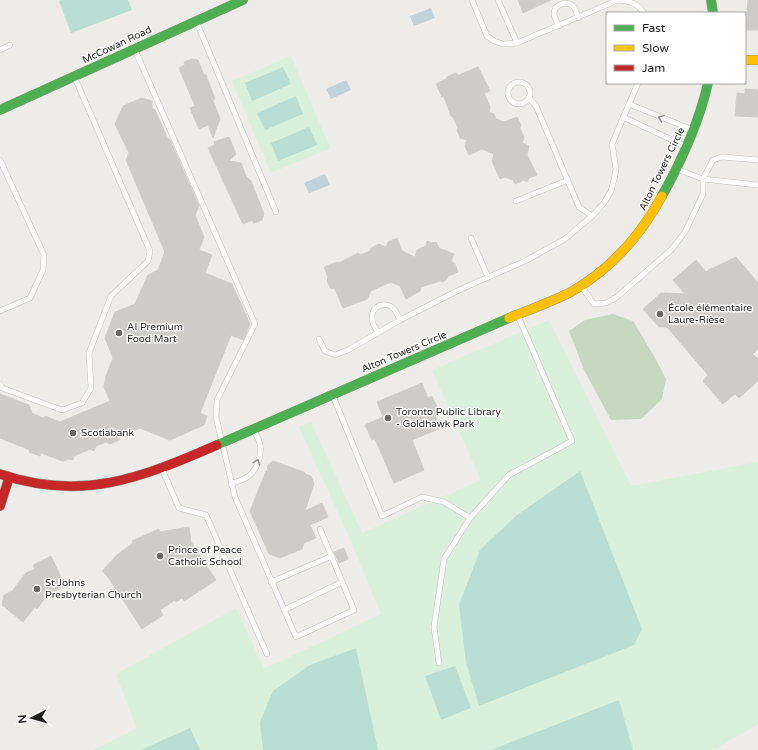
<svg xmlns="http://www.w3.org/2000/svg" width="758" height="750" font-family="'Varela Round',sans-serif">
<style>
.forest{fill:#c7d8c1}
.park{fill:#d9f0db}
.pitch{fill:#b9ded3}
.water{fill:#c0d3db}
.building{fill:#ceccc9;stroke:#d0ceca}
.lines{fill:none;stroke-linecap:round;stroke-linejoin:round}
.lane-casing{stroke:#c3c2c0;stroke-width:6}
.fast-casing{stroke:#919582;stroke-width:10}
.slow-casing{stroke:#919582;stroke-width:10}
.jam-casing{stroke:#919582;stroke-width:10}
.lane{stroke:#fcfcfc;stroke-width:5}
.fast{stroke:#4caf50;stroke-width:9}
.slow{stroke:#ffc107;stroke-width:9}
.jam{stroke:#c62828;stroke-width:9}
.oneway{stroke:#999}
.poi-dot{fill:#676765;stroke:#fff;stroke-width:1.5}
.labels{text-anchor:middle;dominant-baseline:central;stroke-width:3;stroke-linejoin:round;paint-order:stroke}
.street-label{font-size:10px;fill:#1f1f1f;stroke:#fff}
.poi-label{font-size:10px;fill:#1f1f1f;stroke:#fff;text-anchor:start}
</style>
<rect width="100%" height="100%" fill="#edece8"/>
<path class="forest" d="M613,314L633,321L654,356L666,379L662,399L641,419L611,420L584,370L569,331L585,320Z"/>
<g class="park">
<path d="M291,56L330,148L271,173L232,81Z"/>
<path d="M549,320L631,486L758,462V724L714,750H93L137,729L116,674L236,608L264,669L381,614L350,539L299,427L311,422L362,533L481,480L432,370Z"/>
</g>
<g class="pitch">
<path d="M61,0H128L132,10L71,33L59,1Z"/>
<path d="M283,67L291,84L252,101L245,83Z"/>
<path d="M296,96L303,114L265,130L257,113Z"/>
<path d="M309,127L317,145L278,161L271,143Z"/>
<path d="M580,471L642,629L634,645L479,706L466,662L459,605L480,550L517,515Z"/>
<path d="M356,648L378,750H263L260,722L273,691L310,665Z"/>
<path d="M455,666L471,708L441,720L425,676Z"/>
<path d="M619,700L633,750H491Z"/>
<path d="M190,728L200,750H141Z"/>
</g>
<g class="water">
<path d="M431,8L435,18L414,26L410,16Z"/>
<path d="M346,80L351,90L331,99L326,89Z"/>
<path d="M325,174L330,185L309,193L304,183Z"/>
</g>
<g class="building">
<path d="M518,0H551L523,13Z"/>
<path d="M748,0H758V30H746Z"/>
<path d="M192,59L198,60L204,75H206L215,99L213,100L220,119L213,138L208,125L199,129L190,108L195,106L179,68L185,65L184,62Z"/>
<path d="M478,67L490,91L484,93L490,107L489,112L494,114L496,119L504,122L517,117L521,125L520,128L524,138L522,143L529,146L527,155L537,175L529,178L527,182L524,180L515,184L513,180L505,177L500,179L492,161L494,154L482,149L469,155L465,146L467,140L460,138L457,130L458,128L453,117L451,116L444,97H442L436,84L446,79L447,77L455,73L459,75Z"/>
<path d="M745,89L758,90V117L735,116L737,93L745,94Z"/>
<path d="M142,98L152,101V108L155,110L168,139L170,140L199,206L195,215L204,237L199,250L212,255L205,273L232,284L250,324L243,340L231,335L200,413L207,416L204,425L170,440L140,428L120,437L119,440L110,444L106,442L96,446L94,451L90,449L74,456L73,460L68,459L63,461L41,453L40,456L29,452L30,450L0,438V394L29,405L32,413L43,418L45,416L60,422L110,401L104,387L106,376L113,358L105,338L115,312L135,304L148,275L158,270L165,252L126,160L129,153L115,124L123,106Z"/>
<path d="M229,137L236,154L229,161L241,163L246,176L251,181L264,214L262,220L254,223L253,221H250L243,224L208,148L215,145L214,142Z"/>
<path d="M397,238L402,251L415,257L417,250L426,246L427,241L432,243L436,242L439,248L454,254L451,261L455,264L458,272L448,276L446,280L443,282L440,281L421,287L420,291L406,299L400,286L391,282L371,291L367,299L343,308L335,289L330,288L327,280L328,277L324,267L337,262L339,263L358,253L361,255L370,251L371,248L379,244L386,247L388,242Z"/>
<path d="M736,257L758,283V349L753,354L758,359V381L739,398L735,394L723,404L703,381L708,375L667,327H659L643,309L661,293L685,294L673,280L696,260L706,272L711,268V269Z"/>
<path d="M422,383L428,398L432,396L439,411L434,413L441,428L412,440L424,470L394,483L375,439L372,440L365,425L383,417L377,402Z"/>
<path d="M273,461L304,472L305,474L311,476L314,484L305,511L322,503L328,517L310,525L316,538L304,543L302,549L280,558L269,554L250,511L266,471H267L268,465Z"/>
<path d="M189,527L191,542L216,580L184,601L182,598L176,602L175,600L160,610L163,615L142,629L108,577L102,571L117,555L133,543L132,541L159,529L160,532Z"/>
<path d="M344,548L348,559L339,563L334,552Z"/>
<path d="M51,556L65,586L48,594L37,609L35,607L23,622L2,605L4,595L12,591L26,573L35,569L33,565Z"/>
</g>
<g class="lines">
<defs>
<g id="lane">
<path d="M472,0L487,36L494,41L503,44L517,43L618,0C630,1 637,3 644,13"/>
<path d="M498,0L517,43"/>
<path d="M197,23L276,212"/>
<path d="M559,26C557,22 554,18 554,14C554,5 566,0 573,6C576,9 577,14 578,18"/>
<path d="M0,50L10,45"/>
<path d="M135,50L255,324L217,400L216,417L235,497L296,637L354,610L320,529"/>
<circle cx="519" cy="93" r="11"/>
<path d="M529,98L536,106L579,207L592,216"/>
<path d="M629,104L693,130"/>
<path d="M623,117L685,146"/>
<path d="M0,160L44,255L43,270L30,298L0,311"/>
<path d="M677,169L703,179L758,185"/>
<path d="M516,201L568,180"/>
<path d="M471,238L488,277"/>
<path d="M581,286L594,304L606,303L617,297L671,250L685,232L703,194V179L713,160L722,157L758,160"/>
<path d="M378,332C375,328 372,323 372,318C371,306 386,300 394,309C397,312 398,317 400,320"/>
<path d="M319,339L325,351L335,355L348,350L400,320L457,291L527,260L565,239L592,216L604,203L611,191L614,180L616,169L612,144L638,83"/>
<path d="M0,384L2,388L62,410L82,403L91,388L89,353L111,296L148,261L150,251L75,78"/>
<path d="M333,396L382,516L422,497L444,502L470,518"/>
<path d="M162,469L179,508L206,515L267,654"/>
<path d="M231,484C236,482 241,480 246,478C257,471 262,456 260,444C259,439 256,434 253,429"/>
<path d="M271,582L332,556"/>
<path d="M284,610L342,582"/>
<path d="M439,663L434,627L444,559L470,518L509,475L572,441L518,316"/>
</g>
<g id="fast">
<path d="M711,0L713,13"/>
<path d="M0,110L243,0"/>
<path d="M662,196C682,160 699,123 708,83"/>
<path d="M217,445L509,318"/>
</g>
<g id="slow">
<path d="M745,60H758"/>
<path d="M509,318C529,310 551,302 571,292C611,269 641,235 662,196"/>
</g>
<g id="jam">
<path d="M0,474C82,502 141,478 217,445"/>
<path d="M0,506L9,478"/>
</g>
</defs>
<use href="#lane" class="lane-casing"/>
<use href="#fast" class="fast-casing"/>
<use href="#slow" class="slow-casing"/>
<use href="#jam" class="jam-casing"/>
<use href="#lane" class="lane"/>
<use href="#fast" class="fast"/>
<use href="#slow" class="slow"/>
<use href="#jam" class="jam"/>
</g>
<defs><path id="oneway-chevron" d="M-2-3.5L2.5 0L-2 3.5" fill="none" stroke-width="1.6" stroke-linecap="round" stroke-linejoin="round"/></defs>
<g class="oneway">
<use href="#oneway-chevron" transform="translate(661 118) rotate(-158)"/>
<use href="#oneway-chevron" transform="translate(257 462) rotate(-70)"/>
</g>
<g class="poi-dot">
<circle cx="660" cy="314" r="4"/>
<circle cx="119" cy="333" r="4"/>
<circle cx="388" cy="418" r="4"/>
<circle cx="73" cy="433" r="4"/>
<circle cx="160" cy="556" r="4"/>
<circle cx="37" cy="589" r="4"/>
</g>
<g class="labels">
<g class="street-label">
<text transform="translate(117 45) rotate(-25)">McCowan Road</text>
<text transform="translate(662 169) rotate(-64)">Alton Towers Circle</text>
<text transform="translate(404 352) rotate(-23)">Alton Towers Circle</text>
</g>
<g class="poi-label">
<text x="668" y="308">École élémentaire<tspan x="668" dy="12">Laure-Rièse</tspan></text>
<text x="127" y="327">AI Premium<tspan x="127" dy="12">Food Mart</tspan></text>
<text x="396" y="412">Toronto Public Library<tspan x="396" dy="12">- Goldhawk Park</tspan></text>
<text x="81" y="433">Scotiabank</text>
<text x="168" y="550">Prince of Peace<tspan x="168" dy="12">Catholic School</tspan></text>
<text x="45" y="583">St Johns<tspan x="45" dy="12">Presbyterian Church</tspan></text>
</g>
</g>
<rect x="606" y="12" width="140" height="72" fill="#ffffff" stroke="#a5a5a5"/>
<rect x="614" y="25" width="20" height="6" fill="#4caf50" stroke="#a5a5a5"/>
<text x="642" y="32" font-size="12" fill="#1f1f1f">Fast</text>
<rect x="614" y="45" width="20" height="6" fill="#ffc107" stroke="#a5a5a5"/>
<text x="642" y="52" font-size="12" fill="#1f1f1f">Slow</text>
<rect x="614" y="65" width="20" height="6" fill="#c62828" stroke="#a5a5a5"/>
<text x="642" y="72" font-size="12" fill="#1f1f1f">Jam</text>
<g transform="translate(32 718) rotate(264)" stroke="#ffffff" stroke-width="3" paint-order="stroke">
<path d="M0-3L7 15L0 10L-7 15Z" fill="#1f1f1f"/>
<text y="-6" font-size="11" font-weight="bold" text-anchor="middle" fill="#1f1f1f">N</text>
</g>
</svg>
